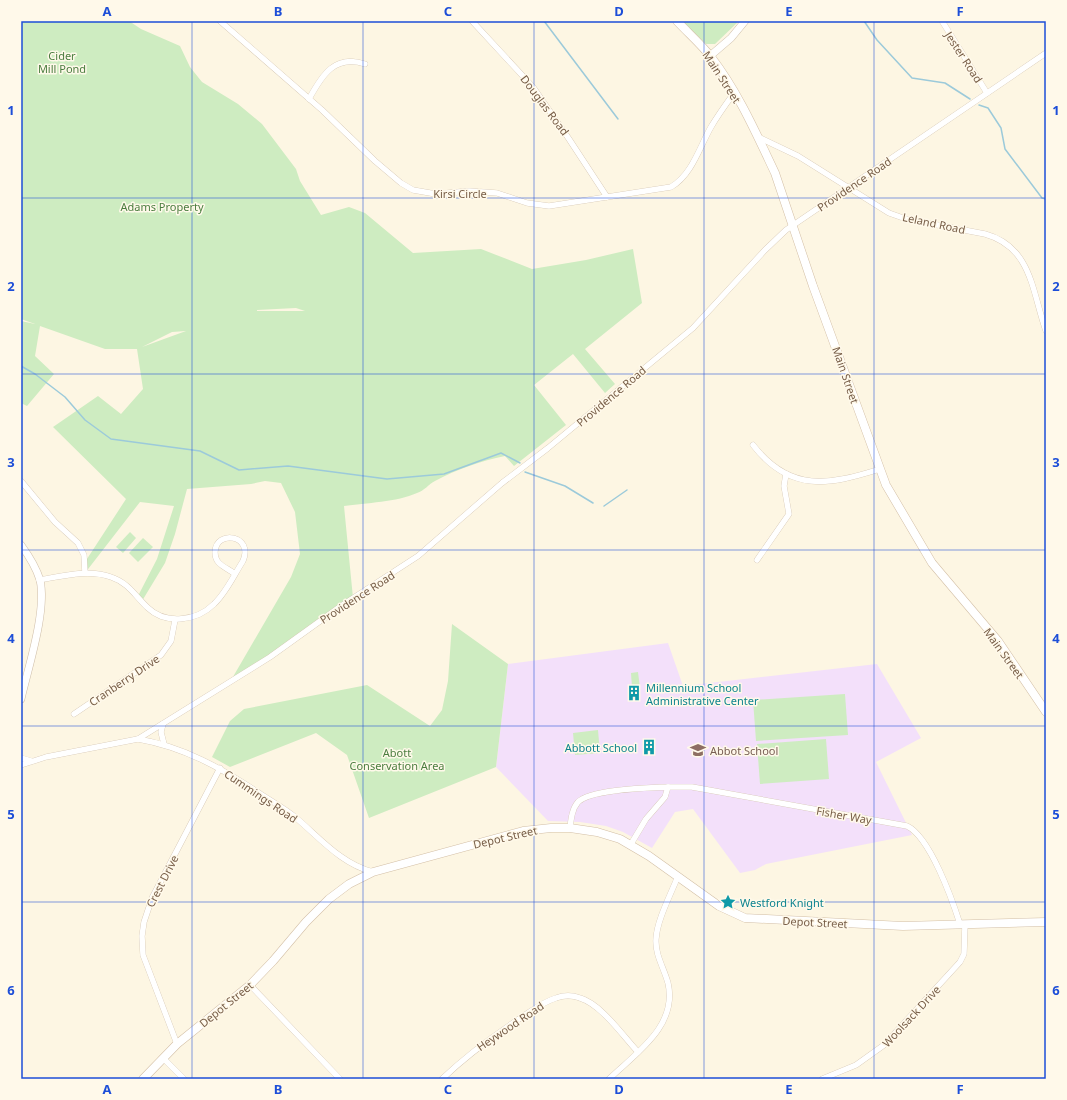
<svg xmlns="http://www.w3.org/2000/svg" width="1067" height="1100" font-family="'Noto Sans',sans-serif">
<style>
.education{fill:#f3e0fa}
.green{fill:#ceecc1;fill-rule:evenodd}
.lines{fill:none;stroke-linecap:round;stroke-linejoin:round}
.stream{stroke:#9ccada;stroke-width:1.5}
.minor-casing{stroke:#cfbea9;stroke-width:6}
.tertiary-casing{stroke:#cfbea9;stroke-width:8}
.secondary-casing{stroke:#d3bfa6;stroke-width:9}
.minor{stroke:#fff;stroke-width:5.5}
.tertiary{stroke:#fff;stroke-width:7}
.secondary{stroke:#fff;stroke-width:8}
.grid{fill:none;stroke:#1d4ed8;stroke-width:1;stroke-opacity:0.55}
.labels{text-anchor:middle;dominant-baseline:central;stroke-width:3;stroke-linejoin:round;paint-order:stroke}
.park-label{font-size:11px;fill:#4b7d3f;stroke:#fff9ea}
.street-label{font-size:11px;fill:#775d47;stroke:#fff9ea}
.culture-label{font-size:11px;fill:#0d838f;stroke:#fff9ea;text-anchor:start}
.education-label{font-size:11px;fill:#785e54;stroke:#fff9ea;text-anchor:start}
.neatline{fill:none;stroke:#1d4ed8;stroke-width:1.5}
.grid-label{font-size:13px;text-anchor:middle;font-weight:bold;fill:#1d4ed8}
</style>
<rect width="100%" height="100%" fill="#fdf6e3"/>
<path class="education" d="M668,643L683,686L877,664L921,738L876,762L912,835L766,864L755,870L740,873L693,809L675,812L652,848L623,832L606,826L580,822L548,821L496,767L508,664Z"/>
<g class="green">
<path d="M21,21H129L141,29L180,46L190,67L202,82L238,104L262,124L296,169L300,181L321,215L349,207L365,213L413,253L481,249L532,269L586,260L633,249L642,303L585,349L615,384L605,393L573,354L534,385L566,425L514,466L505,456C481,461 457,469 435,481C429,484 424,491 417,493C397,502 366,503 344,506L353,598L230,682L291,577L300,554L295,512L281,483L265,481L251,484L187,489L175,534L165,563L142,601L138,596L157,559L174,506L140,502L85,573V562L126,499L53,427L98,396L121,414L143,389L137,349H105L40,326L35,356L54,374L27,406L21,403V321L35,324L21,319ZM296,308L305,311H257V310ZM186,331L142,347L172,332Z"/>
<path d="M682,21H739L715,44H706Z"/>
<path d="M130,532L136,538L123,553L116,547Z"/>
<path d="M143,538L153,547L138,562L129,553Z"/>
<path d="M452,624L508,664L496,767L369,818L347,755L316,733L230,767L212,757L230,721L244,709L367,685L430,726L442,710L448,681Z"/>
<path d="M638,672L640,688H632L631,673Z"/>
<path d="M845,694L848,735L756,741L753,700Z"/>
<path d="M598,730L600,753L575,755L573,733Z"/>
<path d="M826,739L829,779L760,784L757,744Z"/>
</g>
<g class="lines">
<g class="stream">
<path d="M544,21L618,119"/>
<path d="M864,21L877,40L912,78L945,83L970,99"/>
<path d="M979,105L988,108L1001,128L1005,149L1042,198L1046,199"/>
<path d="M21,366L35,374L65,397L85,420L111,439L200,451L239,470L288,466L387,479L444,474L501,453L520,463"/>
<path d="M525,472L565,486L593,503"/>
<path d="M604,506L627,490"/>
</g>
<defs>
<g id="minor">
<path d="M220,21L322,110L375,161L401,183L413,190L436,194L469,191L497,193L527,203L549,206L671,187C692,175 700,146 711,127C718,115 726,104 734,93"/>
<path d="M472,21L533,87L569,139L607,197"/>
<path d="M942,21L987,93"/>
<path d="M309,99C322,75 335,54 365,64"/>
<path d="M758,137L798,156L889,213L906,219L985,234C1032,247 1032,292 1046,331"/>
<path d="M753,445C790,493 829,485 880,469"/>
<path d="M21,481L55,522L78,543L84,555L85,573"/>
<path d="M757,560L789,514L784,486L786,474"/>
<path d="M39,580C63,576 88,569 111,577C129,583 135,596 148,608C166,625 197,621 214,604C226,593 234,575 243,561C254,535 216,529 215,552C215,556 216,560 219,563C223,567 230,570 235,574"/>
<path d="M74,714L161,655L171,641L175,620"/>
<path d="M163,724L161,732L164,744"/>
<path d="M138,739C184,747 221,768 259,793C271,801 284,808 295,817C319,837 341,864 373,872"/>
<path d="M21,758L31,761"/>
<path d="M21,765L46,757L138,739L270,657L341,606L418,556L502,483L548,448L693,328L765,250L786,230L1046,53"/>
<path d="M570,828C571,819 572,809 578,802C591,789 649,788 668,787"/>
<path d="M631,844L646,819L665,797L668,787H692L907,826C930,837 952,899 960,924"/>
<path d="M250,985L340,1079"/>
<path d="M177,1044L143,955L142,936L144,922L152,898L220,768"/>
<path d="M164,1059L184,1079"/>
<path d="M442,1079C466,1056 493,1036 522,1017C533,1010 543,1002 556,998C564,995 572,995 580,998C601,1004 623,1036 638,1052"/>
<path d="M609,1079C636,1053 678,1026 668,983C664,968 655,955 656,939C657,920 671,894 678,876"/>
<path d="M822,1079L856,1065L884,1045L960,962L964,954L965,924"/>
</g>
<g id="tertiary">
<path d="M710,56L731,38L745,21"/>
<path d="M21,545C29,556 36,567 40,580C47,611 28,668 21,699"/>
</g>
<g id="secondary">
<path d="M677,21C688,33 701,44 711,57C738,92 756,133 775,173L813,286L886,485L932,563L998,641L1046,712"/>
<path d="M143,1079L177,1044L250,985L273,961L306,922L329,899L349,884L373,872L523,831L551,828H570L597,832L620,839L649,856L719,906L745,918L903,926L1046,922"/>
</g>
</defs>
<use href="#minor" class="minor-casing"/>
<use href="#tertiary" class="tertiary-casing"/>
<use href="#secondary" class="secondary-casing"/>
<use href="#minor" class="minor"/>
<use href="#tertiary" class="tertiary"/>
<use href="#secondary" class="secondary"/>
</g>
<path class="grid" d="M192,21V1079M363,21V1079M534,21V1079M704,21V1079M874,21V1079M21,198H1046M21,374H1046M21,550H1046M21,726H1046M21,902H1046"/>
<defs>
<symbol id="building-bare" viewBox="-9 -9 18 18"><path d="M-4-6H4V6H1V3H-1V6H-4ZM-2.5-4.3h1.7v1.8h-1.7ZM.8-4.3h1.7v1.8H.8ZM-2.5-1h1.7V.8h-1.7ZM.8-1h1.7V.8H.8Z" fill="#0f9aa8" stroke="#fff9ea" stroke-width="2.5" paint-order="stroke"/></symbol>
<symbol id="school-bare" viewBox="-9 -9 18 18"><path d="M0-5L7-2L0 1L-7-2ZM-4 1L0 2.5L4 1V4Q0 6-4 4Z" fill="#8d6e63" stroke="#fff9ea" stroke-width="2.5" paint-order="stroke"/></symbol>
<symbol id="sight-bare" viewBox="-9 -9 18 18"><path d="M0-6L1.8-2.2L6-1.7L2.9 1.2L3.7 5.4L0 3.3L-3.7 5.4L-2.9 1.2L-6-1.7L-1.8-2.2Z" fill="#0f9aa8" stroke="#fff9ea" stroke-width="2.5" paint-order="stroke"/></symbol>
</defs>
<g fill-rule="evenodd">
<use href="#building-bare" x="623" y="682" width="22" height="22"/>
<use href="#building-bare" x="638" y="736" width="22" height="22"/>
<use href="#school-bare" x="687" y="739" width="22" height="22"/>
<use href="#sight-bare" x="717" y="891" width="22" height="22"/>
</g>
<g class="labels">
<g class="park-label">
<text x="62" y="55">Cider<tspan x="62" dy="13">Mill Pond</tspan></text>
<text x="162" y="206">Adams Property</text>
<text x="397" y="752">Abott<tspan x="397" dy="13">Conservation Area</tspan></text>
</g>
<g class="street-label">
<text transform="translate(964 57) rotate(57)">Jester Road</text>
<text transform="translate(722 77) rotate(57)">Main Street</text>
<text transform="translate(545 105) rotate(53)">Douglas Road</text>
<text transform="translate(854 184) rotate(-34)">Providence Road</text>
<text x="460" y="193">Kirsi Circle</text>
<text transform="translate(934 223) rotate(12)">Leland Road</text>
<text transform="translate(846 375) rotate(71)">Main Street</text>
<text transform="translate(611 396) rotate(-40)">Providence Road</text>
<text transform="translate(357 597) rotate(-33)">Providence Road</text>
<text transform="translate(1004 653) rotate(54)">Main Street</text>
<text transform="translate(124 680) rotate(-34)">Cranberry Drive</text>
<text transform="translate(261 796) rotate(34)">Cummings Road</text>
<text transform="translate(844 815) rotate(10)">Fisher Way</text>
<text transform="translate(505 837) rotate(-13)">Depot Street</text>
<text transform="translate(162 881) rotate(-63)">Crest Drive</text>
<text transform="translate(815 922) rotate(3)">Depot Street</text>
<text transform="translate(226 1004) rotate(-39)">Depot Street</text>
<text transform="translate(911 1016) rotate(-47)">Woolsack Drive</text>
<text transform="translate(510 1026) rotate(-34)">Heywood Road</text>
</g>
<g class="culture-label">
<text x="646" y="687">Millennium School<tspan x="646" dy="13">Administrative Center</tspan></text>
<text x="637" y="747" text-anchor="end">Abbott School</text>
<text x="740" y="902">Westford Knight</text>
</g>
<g class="education-label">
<text x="710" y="750">Abbot School</text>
</g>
</g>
<rect width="1067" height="1100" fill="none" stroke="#fff9ea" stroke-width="44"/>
<rect x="22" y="22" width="1023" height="1056" class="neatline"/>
<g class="grid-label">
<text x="107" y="16">A</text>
<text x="278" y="16">B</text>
<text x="448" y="16">C</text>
<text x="619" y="16">D</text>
<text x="789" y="16">E</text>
<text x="960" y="16">F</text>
<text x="11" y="115">1</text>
<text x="1056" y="115">1</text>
<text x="11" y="291">2</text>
<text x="1056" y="291">2</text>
<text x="11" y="467">3</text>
<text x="1056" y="467">3</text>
<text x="11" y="643">4</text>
<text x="1056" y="643">4</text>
<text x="11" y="819">5</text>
<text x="1056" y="819">5</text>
<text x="11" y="995">6</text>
<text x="1056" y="995">6</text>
<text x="107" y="1094">A</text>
<text x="278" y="1094">B</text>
<text x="448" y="1094">C</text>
<text x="619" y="1094">D</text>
<text x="789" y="1094">E</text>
<text x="960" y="1094">F</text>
</g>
</svg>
